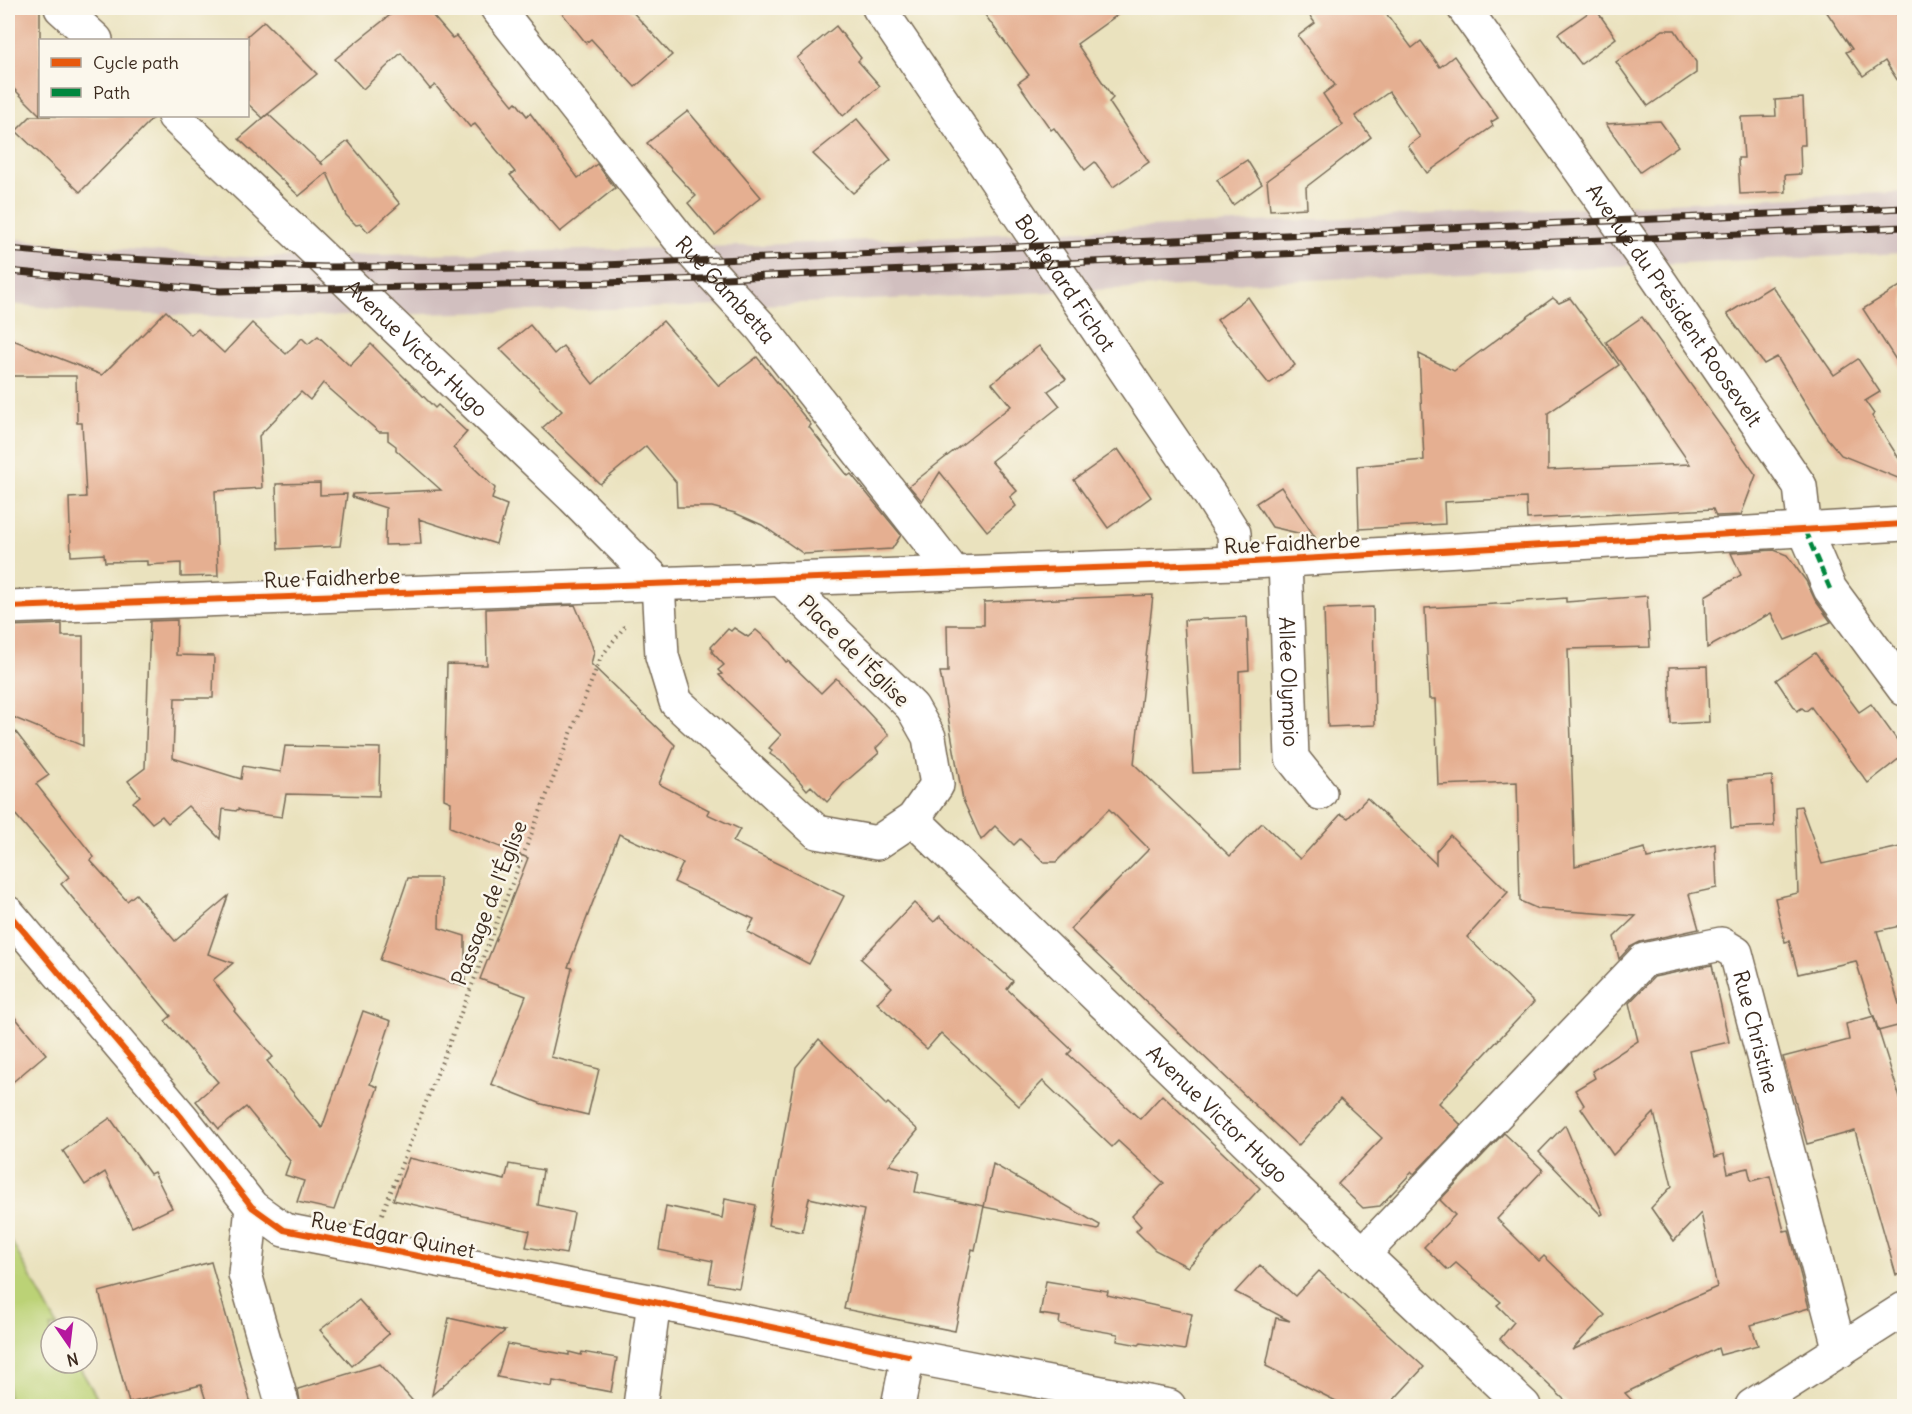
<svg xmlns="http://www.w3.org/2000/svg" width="1912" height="1414" font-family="Delius,sans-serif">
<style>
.industrial{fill:#d1bfbf}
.green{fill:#bbd276;stroke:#7b7e4a;stroke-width:1.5}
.building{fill:#e5af91}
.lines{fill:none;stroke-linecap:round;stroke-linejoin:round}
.minor-casing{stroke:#786a56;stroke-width:36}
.path{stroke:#786a56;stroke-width:4;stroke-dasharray:1.5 4.5;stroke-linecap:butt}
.minor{stroke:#fff;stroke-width:33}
.rail-casing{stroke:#3b2a1e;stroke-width:7}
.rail{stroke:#fbf7ec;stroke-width:4.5;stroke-dasharray:14;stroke-linecap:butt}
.quiet{stroke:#00873e;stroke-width:4.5;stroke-dasharray:9 4.5;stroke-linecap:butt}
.cycleway-casing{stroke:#fbf7ec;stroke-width:10}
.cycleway{stroke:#e8590c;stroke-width:6}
.labels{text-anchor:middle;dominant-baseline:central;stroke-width:5;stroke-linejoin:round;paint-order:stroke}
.street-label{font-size:21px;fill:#3b2a1e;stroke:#fbf7ec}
</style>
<rect width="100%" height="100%" fill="#fbf7ec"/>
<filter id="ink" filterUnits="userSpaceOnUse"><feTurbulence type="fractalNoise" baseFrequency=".0167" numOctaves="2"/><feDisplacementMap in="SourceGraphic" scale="12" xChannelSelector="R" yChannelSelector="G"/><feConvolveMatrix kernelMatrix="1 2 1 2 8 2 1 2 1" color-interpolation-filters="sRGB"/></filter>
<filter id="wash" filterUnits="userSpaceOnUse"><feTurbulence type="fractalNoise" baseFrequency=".008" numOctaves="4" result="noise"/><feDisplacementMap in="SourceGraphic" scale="24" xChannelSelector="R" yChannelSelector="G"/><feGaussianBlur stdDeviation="1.35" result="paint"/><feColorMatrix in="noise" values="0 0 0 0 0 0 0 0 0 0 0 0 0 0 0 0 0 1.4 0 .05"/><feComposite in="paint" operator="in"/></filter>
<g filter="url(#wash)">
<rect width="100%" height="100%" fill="#eae2be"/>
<path class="industrial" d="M1904,192V253L761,305L265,318L109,313L8,304V238L78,246L261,258L740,246Z"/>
<path class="green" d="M8,1235L58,1327H51V1363H77L102,1406H8Z"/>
<g id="blocks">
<g class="building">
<path d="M8,8H40V115L8,83Z"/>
<path d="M399,8H426L452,38L456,36L513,105L516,102L527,116L530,113L578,178L597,164L615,188L560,232L510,175L515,172L475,124L470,127L435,85L430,89L401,53L363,89L335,59Z"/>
<path d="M558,8H629L672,55L635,87L591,39L586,43Z"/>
<path d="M980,8H1127L1077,44L1113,98L1109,102L1149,162L1113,187L1095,162L1085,170L1054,128L1051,130L1018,83L1029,75Z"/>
<path d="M1304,8H1382L1412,48L1421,41L1440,67L1454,56L1498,118L1491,122L1493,126L1427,173L1408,146L1420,137L1389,92L1355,116L1371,137L1306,187L1307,208L1270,210L1267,180L1343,125L1323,94L1335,85L1298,36L1315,23Z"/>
<path d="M1595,8L1616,38L1581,64L1558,34Z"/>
<path d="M1824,8H1892L1905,25V92L1885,61L1863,76L1846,52L1852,49Z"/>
<path d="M264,21L317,74L263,118L248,104V35Z"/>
<path d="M836,26L861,58L858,61L880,86L843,116L797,58Z"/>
<path d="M1663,30H1675L1696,62V73L1648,106L1616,62Z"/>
<path d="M1803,98L1805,145H1800L1801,174L1785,175L1786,192L1740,194L1738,158H1744L1741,117L1776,116L1775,100Z"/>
<path d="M688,111L761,197L715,235L688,203L696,196L647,143Z"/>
<path d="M268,114L323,165L321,162L348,141L400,204L368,232L361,224L356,225L346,215L327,173L299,196L239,139Z"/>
<path d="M31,116H155L80,192L16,131Z"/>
<path d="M857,119L891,160L853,193L813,154Z"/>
<path d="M1660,121L1678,146L1640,172L1606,124Z"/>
<path d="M1247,160L1262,184L1233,205L1217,180Z"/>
<path d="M1905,283V374L1863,309Z"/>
<path d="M1772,286L1834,375L1858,359L1880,392L1865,401L1874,414L1872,416L1905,468V481L1841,455L1827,438L1777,357L1764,364L1727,314Z"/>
<path d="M1248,297L1295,365L1269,384L1217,320Z"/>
<path d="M1553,298L1559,303L1570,298L1619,365L1548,413V470L1690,464L1606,342L1642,317L1756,475L1741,515L1716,516L1713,509L1527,519L1526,498L1444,502L1445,524L1359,529L1357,466L1424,460L1419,354L1454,371Z"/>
<path d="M166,311L191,335L198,329L224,353L252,323L286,354L302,338L308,344L318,336L350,366L371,344L435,408L438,405L467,432L453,448L495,488L492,499L507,505L496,544L419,519L421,544L385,545L386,508L352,497L353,494L441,490L396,450V446L388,440V432H379L323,383L310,400L301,392L259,436L262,488L215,491L218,576L181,577V563L147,565V561L105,562L104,554L71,556L69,498L86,497L82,423H77L76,376H8V338L102,375Z"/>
<path d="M663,321L719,386L757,357L811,425L809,427L848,476L851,474L901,535L892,549L804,554L762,525L735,513L712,507H677L676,482L646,446L600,484L542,428L562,411L500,349L530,325L554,354L563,346L593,384Z"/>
<path d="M1039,346L1066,379L1048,391L1060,406L991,461L1017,491L1010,497L1016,506L987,531L940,472L922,501L909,486L1011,406L992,383Z"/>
<path d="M1118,449L1151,497L1108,528L1074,480Z"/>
<path d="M320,483V495L347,494L340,546L278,549L276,484Z"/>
<path d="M1281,487L1315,537L1272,527L1256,503Z"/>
<path d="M1774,550L1787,555L1806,581L1815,600L1831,622L1785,640L1771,613L1707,648L1705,596L1741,575L1731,553Z"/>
<path d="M1153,595L1134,764L1230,856L1262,823L1300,859L1341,814L1348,818L1367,798L1436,864V851L1450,835L1508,892L1467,937L1534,1002L1439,1103L1461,1125L1414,1174L1412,1172L1380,1206L1363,1208L1338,1184L1382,1138L1340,1099L1298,1146L1070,929L1149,849L1109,809L1056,862H1044L1020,839L1014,845L995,826L981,840L963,800L940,672H948L947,625H984V602Z"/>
<path d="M1647,596L1650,647L1568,649L1575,866L1645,848L1647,858L1715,844L1717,888L1689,894L1699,929L1640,942L1630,947L1619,959L1614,937L1636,916L1538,909L1520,901L1517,782L1438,785L1435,699H1429L1425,608L1513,603V602L1566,598V602Z"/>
<path d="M575,605L590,640L594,652L591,664L675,745L659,784L709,810L707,814L740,829L733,842L844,896L809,964L747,932L754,919L674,882L683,863L619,834L568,967L572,968L551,1057L599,1069L588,1115L542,1104L491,1084L526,996L480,979L528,858L450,827L451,802L444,799L447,664L487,665L486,609Z"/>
<path d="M1373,607L1375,725L1328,727L1324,609Z"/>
<path d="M1247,617L1249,670L1239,671L1240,771L1193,773L1184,620Z"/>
<path d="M177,620L176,655L214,656L213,698H175L173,758L241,779L243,766L281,772L285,746L380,748L379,796L286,794L282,817L244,812L238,809L236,811L223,809L220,839L188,806L168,823L162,816L152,823L133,802L140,796L128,781L145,768L150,621Z"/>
<path d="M62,624V636H83V746L12,717L9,664H8V626Z"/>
<path d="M734,628L748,637L756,630L770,642L786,662L788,661L821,693L836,678L889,735L876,748L879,753L843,784L827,802L811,786L807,790L785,764L770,754L772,750L769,748L781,735L719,675L722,674L718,670L724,665L712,652L713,650L711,647L728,629L731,631Z"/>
<path d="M1815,653L1859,712L1871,704L1905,751V754L1868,783L1811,707L1806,711L1802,708L1797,711L1776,680Z"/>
<path d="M1707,666L1709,722L1671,724L1669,667Z"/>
<path d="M8,722L49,775L36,784L94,857L90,860L127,901L136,894L175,941L228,896L208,954L233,963L213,980L236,1009L234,1011L273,1057L267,1061L322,1128L363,1011L391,1021L370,1084L378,1087L334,1210L297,1202L304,1181L285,1175L290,1161L246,1107L219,1129L196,1101L218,1082L165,1021L171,1016L61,884L69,877L8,806Z"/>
<path d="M1772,776L1774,826L1731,828L1728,780Z"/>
<path d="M1801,806L1822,864L1905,846V925L1877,931L1905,1024L1878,1031L1856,961L1798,974L1789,941L1785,942L1775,898L1798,893L1795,807Z"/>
<path d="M408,878H440L439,928L465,936V987L380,960Z"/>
<path d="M914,903L934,922L940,916L1013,981L1007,989L1072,1050L1068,1054L1140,1119L1162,1095L1260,1188L1188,1267L1155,1250L1136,1231L1141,1226L1132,1216L1164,1183L1118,1141L1112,1147L1043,1081L1019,1106L941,1033L927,1049L877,1003L892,987L861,959Z"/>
<path d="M1712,965L1729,1042L1689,1051L1715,1157L1724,1154L1728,1173L1748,1168L1751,1181L1770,1176L1784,1231L1789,1230L1809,1308L1751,1325L1758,1345L1720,1355L1718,1348L1625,1393L1638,1407H1572L1500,1339L1514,1322L1497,1305L1501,1302L1456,1263L1448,1270L1424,1247L1455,1215L1440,1200L1504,1133L1543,1170L1497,1219L1539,1261L1544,1256L1605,1315L1572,1350L1717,1287L1701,1213L1674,1241L1651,1208L1672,1186L1654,1113L1613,1155L1581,1108L1584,1105L1575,1090L1595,1078L1592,1071L1638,1041L1629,1003L1654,977Z"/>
<path d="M8,1009L46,1054L8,1086Z"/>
<path d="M1874,1016L1905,1114V1274L1896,1275L1855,1131L1807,1144L1783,1057L1849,1040L1846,1024Z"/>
<path d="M819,1039L886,1105L888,1103L918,1130L889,1165L919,1172L915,1192L984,1206L975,1250L972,1249L955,1331L844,1309L864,1210L809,1198L802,1232L768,1225L796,1067Z"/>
<path d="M110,1118L150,1174L154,1172L172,1208L132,1227L105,1172L85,1185L63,1151Z"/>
<path d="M1565,1125L1603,1214L1601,1215L1539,1152Z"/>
<path d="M409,1158L505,1180L509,1164L543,1170L538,1205L574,1213L566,1254L526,1247L530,1231L393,1200Z"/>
<path d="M993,1164L1100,1225L1098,1230L984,1207Z"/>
<path d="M725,1199L756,1205L739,1288L709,1283L713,1261L659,1250L666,1206L722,1218Z"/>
<path d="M211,1262L252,1407H208L201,1385L129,1403L99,1292Z"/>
<path d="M1260,1265L1295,1296L1319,1271L1424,1367L1387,1407H1353L1342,1404L1266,1366L1276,1318L1290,1321L1235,1292Z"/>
<path d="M1046,1281L1108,1291L1107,1295L1192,1314L1185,1350L1141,1343L1139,1345L1117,1341L1118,1334L1059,1324L1060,1317L1040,1314Z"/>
<path d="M359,1300L389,1334L352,1366L320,1330Z"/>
<path d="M449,1318L505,1331L432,1395Z"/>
<path d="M507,1344L569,1355V1352L581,1355L582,1352L617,1358L611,1392L553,1381L552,1387L497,1377Z"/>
<path d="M380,1364L418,1407H301L298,1389Z"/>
</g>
</g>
</g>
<g filter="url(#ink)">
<use href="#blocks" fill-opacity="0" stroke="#786a56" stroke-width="1.5"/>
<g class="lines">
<defs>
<g id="minor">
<path d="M61,8L96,40"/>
<path id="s1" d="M497,8L678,237L761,327L954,573"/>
<path id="s2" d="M879,8L1210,495L1234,533L1235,563"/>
<path id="s3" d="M1464,8L1652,270L1800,486L1805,531L1830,589L1904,689"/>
<path id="s4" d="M174,116L573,497L658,583"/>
<path id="s5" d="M1285,560L1292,758L1320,793"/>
<path d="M658,583L662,656L676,702L817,832L877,843L913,819L937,785L929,737L912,707L781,579"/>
<path d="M8,607L1235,563L1904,524"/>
<path id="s6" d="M913,819L1363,1254L1524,1406"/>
<path d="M8,913L182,1118L252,1207L284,1230L654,1302L908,1356L1169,1406"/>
<path d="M252,1207L245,1274L283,1406"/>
<path id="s7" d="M1363,1254L1644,960L1721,944L1736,953L1840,1351"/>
<path d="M640,1406L654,1302"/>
<path d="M898,1406L908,1356"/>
<path d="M1752,1406L1904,1309"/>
</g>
</defs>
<use href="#minor" class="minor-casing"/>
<g class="path">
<path d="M382,1214L601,657L625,626"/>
<path d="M8,1395L15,1406"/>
</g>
<use href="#minor" class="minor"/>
<defs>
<g id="rail">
<path d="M8,249L109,258L222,264L328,267L604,265L1904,208"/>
<path d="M8,271L220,291L606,283L1904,227"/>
</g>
</defs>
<use href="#rail" class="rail-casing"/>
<use href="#rail" class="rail"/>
<path class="quiet" d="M1805,531L1830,589"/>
<defs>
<g id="cycleway">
<path d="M8,607L1235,563L1904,524"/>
<path d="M8,913L182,1118L252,1207L284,1230L654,1302L908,1356"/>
</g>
</defs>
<use href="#cycleway" class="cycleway-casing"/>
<use href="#cycleway" class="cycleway"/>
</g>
</g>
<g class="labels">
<g class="street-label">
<text stroke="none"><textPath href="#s2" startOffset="332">Boulevard Fichot</textPath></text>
<text stroke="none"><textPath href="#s1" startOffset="363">Rue Gambetta</textPath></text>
<text stroke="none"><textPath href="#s3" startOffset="364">Avenue du Président Roosevelt</textPath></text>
<text stroke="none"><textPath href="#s4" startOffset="336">Avenue Victor Hugo</textPath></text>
<text transform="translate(1292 543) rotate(-3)">Rue Faidherbe</text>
<text transform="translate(332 578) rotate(-2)">Rue Faidherbe</text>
<text transform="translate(854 651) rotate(45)">Place de l'Église</text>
<text stroke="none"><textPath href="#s5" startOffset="122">Allée Olympio</textPath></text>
<text transform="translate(489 903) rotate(-69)">Passage de l'Église</text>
<text stroke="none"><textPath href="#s7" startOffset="584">Rue Christine</textPath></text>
<text stroke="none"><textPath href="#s6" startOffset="424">Avenue Victor Hugo</textPath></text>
<text transform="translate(393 1235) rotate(11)">Rue Edgar Quinet</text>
</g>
</g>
<rect width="1912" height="1414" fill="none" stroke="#fbf7ec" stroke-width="30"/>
<rect x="39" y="39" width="210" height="78" fill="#fbf7ec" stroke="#aea59a" stroke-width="1.5"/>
<rect x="51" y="58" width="30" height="9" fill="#e8590c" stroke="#aea59a" stroke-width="1.5"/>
<text x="93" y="69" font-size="18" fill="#3b2a1e">Cycle path</text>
<rect x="51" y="88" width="30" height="9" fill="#00873e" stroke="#aea59a" stroke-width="1.5"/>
<text x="93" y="99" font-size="18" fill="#3b2a1e">Path</text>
<g transform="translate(69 1345) rotate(166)"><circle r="28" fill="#fbf7ec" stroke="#aea59a" stroke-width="1.5"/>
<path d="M0-4.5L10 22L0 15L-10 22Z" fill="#b5179e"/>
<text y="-9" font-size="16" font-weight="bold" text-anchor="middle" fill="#3b2a1e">N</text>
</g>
</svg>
